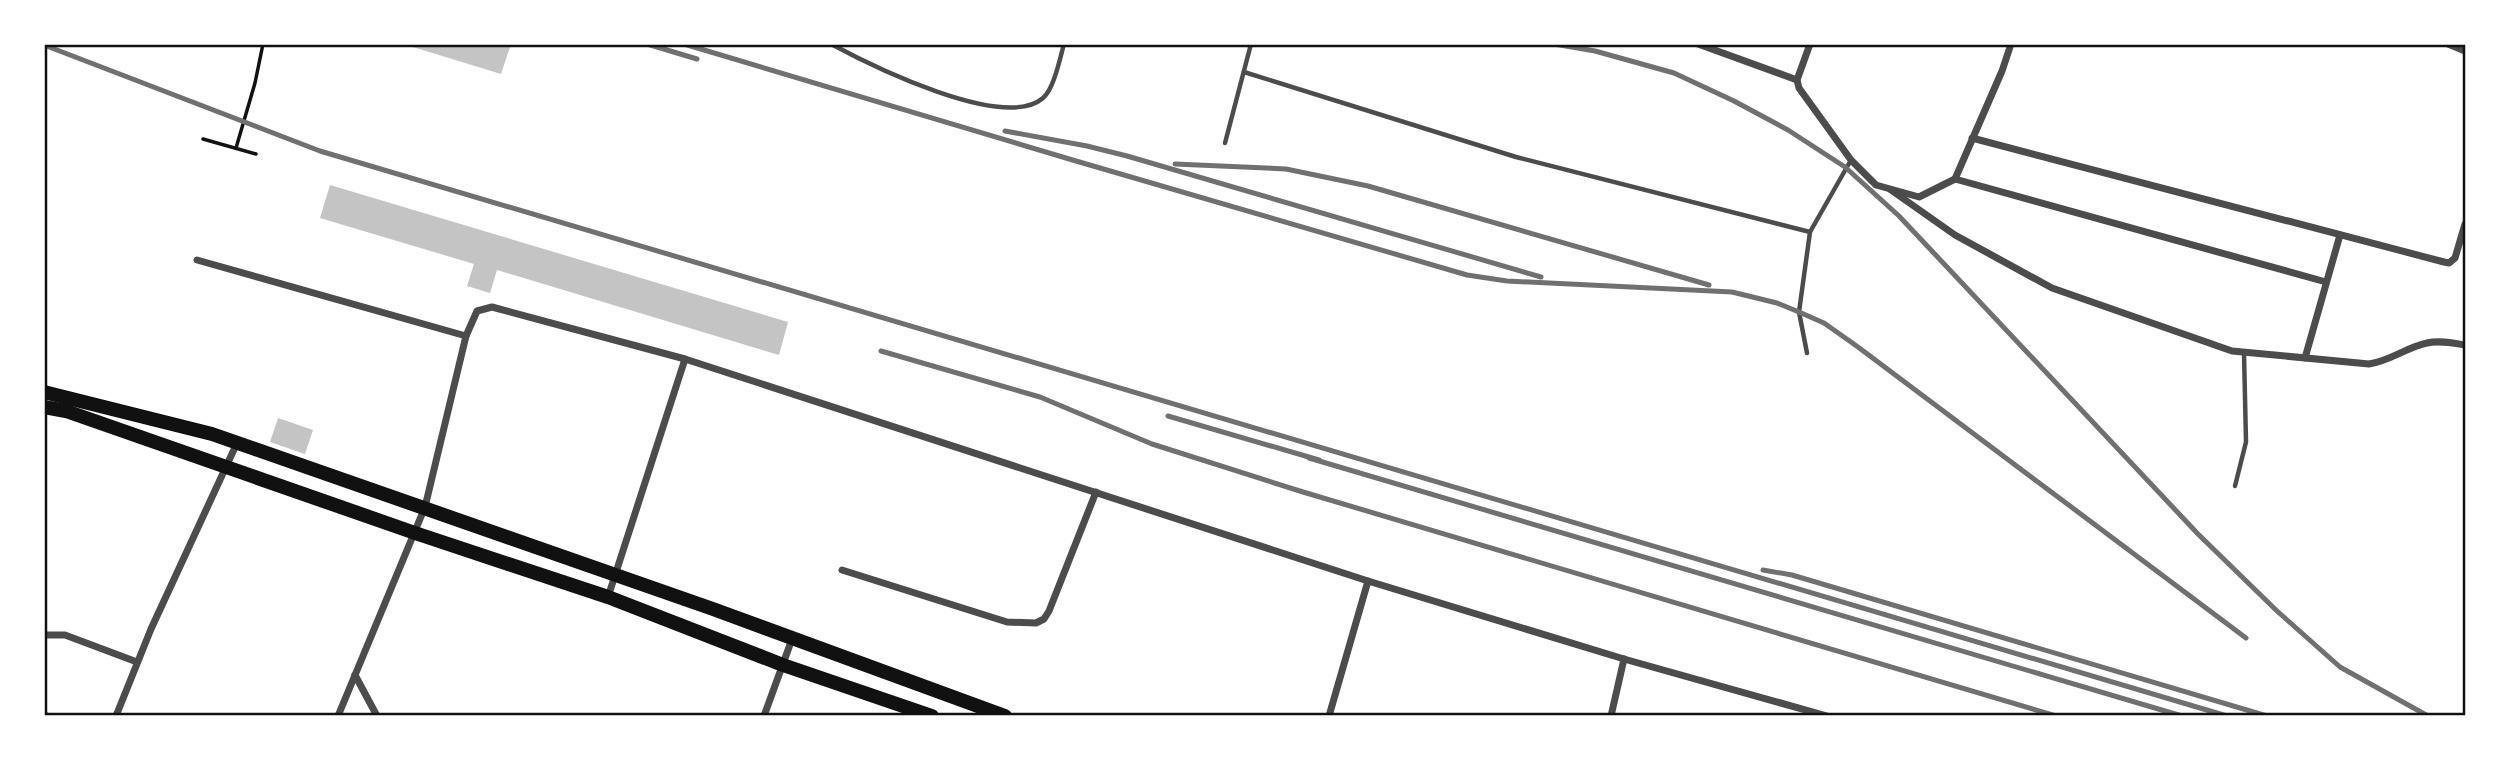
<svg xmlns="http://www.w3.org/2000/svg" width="2509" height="760" font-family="Lora,serif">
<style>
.building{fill:#c4c4c4}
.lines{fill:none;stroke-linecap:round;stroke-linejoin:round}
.path{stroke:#111;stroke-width:3.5}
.service{stroke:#4c4c4c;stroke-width:4.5}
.minor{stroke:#4c4c4c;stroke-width:7}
.primary{stroke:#111;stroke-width:14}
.rail{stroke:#707070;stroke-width:5}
.neatline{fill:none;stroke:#111;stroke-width:2.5}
</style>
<rect width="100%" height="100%" fill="#fff"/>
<g class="building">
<path d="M403,44H511L501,74Z"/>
<path d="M330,185L788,322L779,355L497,270L490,293L467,286L474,264L320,218Z"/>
<path d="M278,418L313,430L305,454L270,442Z"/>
</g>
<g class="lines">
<g class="path">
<path d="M203,139L256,154"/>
<path d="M236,148L255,83L263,44"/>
</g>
<g class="service">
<path d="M831,44C870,65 1004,132 1043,98C1054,89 1060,58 1064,44"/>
<path d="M1244,72L1516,157L1810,232"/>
<path d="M1225,143L1251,44"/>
<path d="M1807,353L1799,312L1810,232L1851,160"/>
<path d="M2235,486L2246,442L2244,353"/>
</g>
<g class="minor">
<path d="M1698,44L1797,80"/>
<path d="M1810,44L1797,80L1799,88L1851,160L1876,185L1919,197L1955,179"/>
<path d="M2011,44L2002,71L1955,179L2326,282"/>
<path d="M2448,44L2465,51"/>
<path d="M1972,138L2444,262L2449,263L2455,258L2465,224"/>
<path d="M1891,190L1955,235L2052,288L2232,351L2369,364C2390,361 2407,347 2427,343C2439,340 2453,343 2465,345"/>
<path d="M197,260L466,336"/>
<path d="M2305,358L2340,235"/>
<path d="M842,570L1007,622L1036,623L1044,619L1049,611L1096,492"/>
<path d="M608,597L685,359"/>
<path d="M44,635H65L137,662"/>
<path d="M355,675L377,716"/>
<path d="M44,715L47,716"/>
<path d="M116,716L151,629L237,443"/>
<path d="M338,716L425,507L466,336L477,311L492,307L685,359L1368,581L1624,659L1827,716"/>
<path d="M764,716L792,639"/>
<path d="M1329,716L1368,581"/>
<path d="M1611,716L1624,659"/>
</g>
<g class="primary">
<path d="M44,392L212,434L713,609L1005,716"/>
<path d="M44,407L66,411L415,533L608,597L783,665L932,716"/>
</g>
<g class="rail">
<path d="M647,44L697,59"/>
<path d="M684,44L1076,161L1467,275L1507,281L1732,292L1777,303L1799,312L1824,323L1858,347L2246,638"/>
<path d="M1554,44L1595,51L1674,73L1734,101L1788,130L1845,167L1899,216L2198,534L2277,611L2340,667L2428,716"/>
<path d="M44,45L320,151L2227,716"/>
<path d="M1005,131L1087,146L1127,156L1541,277"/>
<path d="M1175,164L1286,169L1368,186L1709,285"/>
<path d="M881,351L1040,397L1152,444L1303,492L2056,716"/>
<path d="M1168,416L1319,460"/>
<path d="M1309,458L2182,716"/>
<path d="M1763,570L1792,575L2267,716"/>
</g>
</g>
<rect width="2509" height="760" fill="none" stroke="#ffffff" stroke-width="91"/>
<rect x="46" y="46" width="2418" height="668" class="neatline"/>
</svg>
